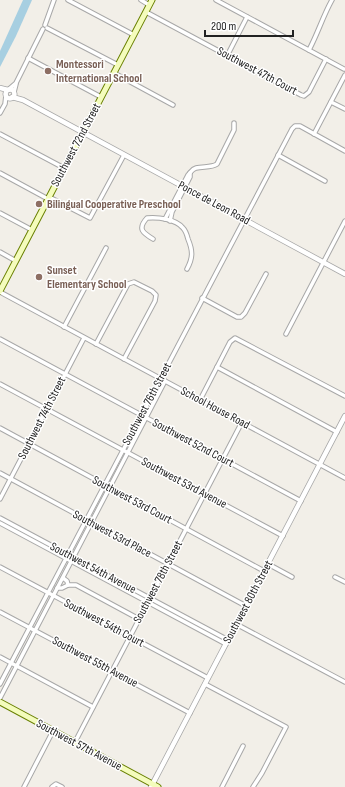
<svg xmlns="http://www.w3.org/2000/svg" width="345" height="787" font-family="'Sofia Sans Condensed',sans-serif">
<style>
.water{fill:#a7cfe1}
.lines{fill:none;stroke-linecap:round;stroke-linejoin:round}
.minor-casing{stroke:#a8a8a8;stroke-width:5.5}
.tertiary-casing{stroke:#a8a8a8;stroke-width:6}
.secondary-casing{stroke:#698001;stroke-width:7}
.minor{stroke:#fff;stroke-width:3.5}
.tertiary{stroke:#fff;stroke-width:4.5}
.secondary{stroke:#f4fcbc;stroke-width:5}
.education-dot{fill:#8d6e63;stroke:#fff;stroke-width:1.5}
.labels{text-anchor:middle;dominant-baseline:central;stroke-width:3;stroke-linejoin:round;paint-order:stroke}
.education-label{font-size:12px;font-weight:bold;fill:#785e54;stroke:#fff;text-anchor:start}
.street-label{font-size:12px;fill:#212121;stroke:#fff}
</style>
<rect width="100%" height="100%" fill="#f2efe8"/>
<path class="water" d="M23,0H32L16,36L0,67V51Z"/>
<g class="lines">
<defs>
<g id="minor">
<path d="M68,0L134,35"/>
<path d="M141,0L149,5"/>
<path d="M216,0L344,69"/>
<path d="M146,12L301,95L304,96L309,92L326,59"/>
<path d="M45,25L54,0"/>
<path d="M47,28L118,65"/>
<path d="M309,50C318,33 323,16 332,0"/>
<path d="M227,56L247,17"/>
<path d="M28,58L101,97"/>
<path d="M114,73L173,105"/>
<path d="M9,89L16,83L43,29"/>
<path d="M14,92L16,84"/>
<path d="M331,102L345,109"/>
<path d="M0,113L5,104L6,95"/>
<path d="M0,134L64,168"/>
<path d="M314,134L345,75"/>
<path d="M278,155L325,181"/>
<path d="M0,173L48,199"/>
<path d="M49,197L90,218L124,155"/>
<path d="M0,213L32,230"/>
<path d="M165,219L188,175C191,172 192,169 196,168C203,166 211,168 217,164L234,130V123"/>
<path d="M170,221L172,212L190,177V173"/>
<path d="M153,239C143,233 137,229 147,218C158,217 176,219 183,228C186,231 187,235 188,239C193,251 193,258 187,269"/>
<path d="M0,252L16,261"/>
<path d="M0,292L345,478"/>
<path d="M202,298L237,317H241L245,313L266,274"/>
<path d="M64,327L106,248"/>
<path d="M286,334L345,221"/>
<path d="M0,339L301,501"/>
<path d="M96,344L128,284L134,282L152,291L156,295L155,301L124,359"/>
<path d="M217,367L337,432"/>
<path d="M0,384L283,536"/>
<path d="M200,400L230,342L235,338L345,396"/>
<path d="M0,428L264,571"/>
<path d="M0,473L246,606"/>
<path d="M0,499L84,338"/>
<path d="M0,518L228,640"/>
<path d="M0,523L226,644"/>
<path d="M268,564L292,577"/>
<path d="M0,567L208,678"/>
<path d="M335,577L345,582"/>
<path d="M68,585H76L139,619"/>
<path d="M57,588H62L68,585L67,581L63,578"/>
<path d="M0,612L190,713"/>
<path d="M236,624L345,682"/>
<path d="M0,657L93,707"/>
<path d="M0,684L292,129L295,126H300L345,151"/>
<path d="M205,684L286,727L262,773L253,787"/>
<path d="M0,698L165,381"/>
<path d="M75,742L242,422"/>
<path d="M24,787L53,731"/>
<path d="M52,787L56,784L62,787"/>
<path d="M222,787L243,746"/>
</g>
<g id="tertiary">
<path d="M0,88L8,90"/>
<circle cx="10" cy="94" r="4.5"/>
<path d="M12,97L23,100L345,274"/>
<path d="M151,787L345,416"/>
</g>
<g id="secondary">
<path d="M0,291L152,0"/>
<path d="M0,702L158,787"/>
</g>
</defs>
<use href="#minor" class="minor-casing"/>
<use href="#tertiary" class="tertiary-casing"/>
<use href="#secondary" class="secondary-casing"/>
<use href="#minor" class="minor"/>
<use href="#tertiary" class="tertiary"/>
<use href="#secondary" class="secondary"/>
</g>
<g class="education-dot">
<circle cx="48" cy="71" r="4"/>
<circle cx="39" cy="204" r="4"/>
<circle cx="39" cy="277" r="4"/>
</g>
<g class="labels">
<g class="education-label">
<text x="56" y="64">Montessori<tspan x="56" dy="14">International School</tspan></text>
<text x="47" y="204">Bilingual Cooperative Preschool</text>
<text x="47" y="270">Sunset<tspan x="47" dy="14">Elementary School</tspan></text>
</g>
<g class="street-label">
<text transform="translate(257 71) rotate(28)">Southwest 47th Court</text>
<text transform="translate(76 145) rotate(-62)">Southwest 72nd Street</text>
<text transform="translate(214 203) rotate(28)">Ponce de Leon Road</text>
<text transform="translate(147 404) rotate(-62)">Southwest 76th Street</text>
<text transform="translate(215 408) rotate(28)">School House Road</text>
<text transform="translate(42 418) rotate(-63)">Southwest 74th Street</text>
<text transform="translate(193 443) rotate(28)">Southwest 52nd Court</text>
<text transform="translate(184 483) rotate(28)">Southwest 53rd Avenue</text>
<text transform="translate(132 500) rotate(28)">Southwest 53rd Court</text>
<text transform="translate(112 534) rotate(28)">Southwest 53rd Place</text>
<text transform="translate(93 568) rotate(28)">Southwest 54th Avenue</text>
<text transform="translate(158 582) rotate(-62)">Southwest 78th Street</text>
<text transform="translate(248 602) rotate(-62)">Southwest 80th Street</text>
<text transform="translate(104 623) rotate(28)">Southwest 54th Court</text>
<text transform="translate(95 662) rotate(28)">Southwest 55th Avenue</text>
<text transform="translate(79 745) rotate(28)">Southwest 57th Avenue</text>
</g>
</g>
<path d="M205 30v6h88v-6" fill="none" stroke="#212121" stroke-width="2"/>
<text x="211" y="30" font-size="12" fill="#212121" stroke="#ffffff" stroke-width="3" paint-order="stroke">200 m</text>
</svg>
